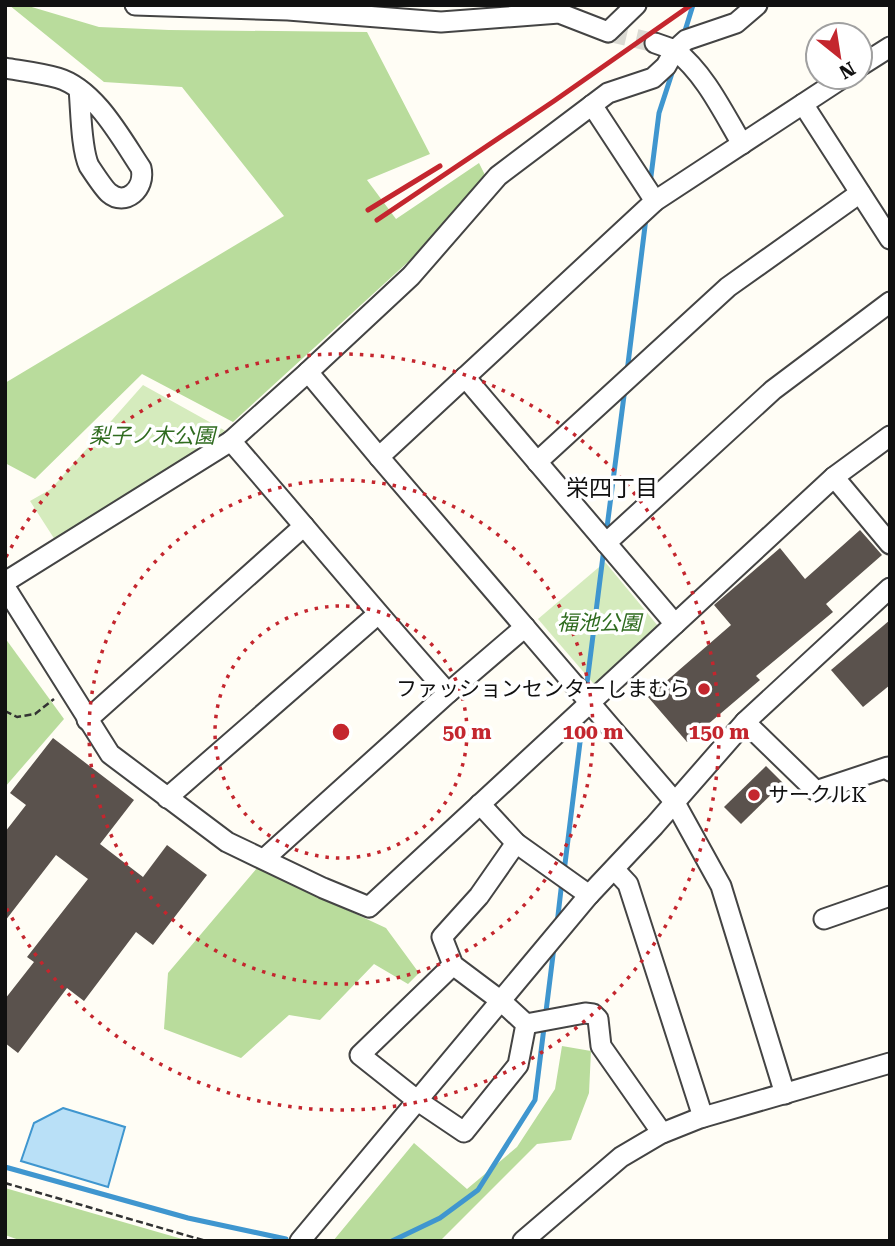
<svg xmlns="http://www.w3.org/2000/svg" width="895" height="1246" font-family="'Roboto Serif','Noto Sans JP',serif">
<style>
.green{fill:#d5ebbd}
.forest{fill:#b9dc9c}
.water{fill:#b9e0f7;stroke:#3f96cf;stroke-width:2}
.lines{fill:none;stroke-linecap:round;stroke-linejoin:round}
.stream{stroke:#3f96cf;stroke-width:5}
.building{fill:#5a524d}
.minor-tunnel{stroke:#dbdad3;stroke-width:19;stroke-dasharray:19 10;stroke-linecap:butt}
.minor-casing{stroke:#444;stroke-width:23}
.path{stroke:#333;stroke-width:2.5;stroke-dasharray:7 3.5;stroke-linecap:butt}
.minor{stroke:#fff;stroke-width:19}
.rail{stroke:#c4262e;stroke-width:5}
.ring{fill:none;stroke:#c4262e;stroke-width:3.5;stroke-dasharray:3.5 7}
.poi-dot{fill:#c4262e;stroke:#fff;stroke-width:2.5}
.labels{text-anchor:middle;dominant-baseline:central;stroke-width:7;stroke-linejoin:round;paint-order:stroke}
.park-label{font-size:21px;font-style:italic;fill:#2f6b1f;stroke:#fff}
.poi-label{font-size:21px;fill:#111;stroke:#fff;text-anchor:end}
.neighbourhood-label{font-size:23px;fill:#111;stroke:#fff}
.centre{fill:#c4262e;stroke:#fff;stroke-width:3.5}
.ring-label{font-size:21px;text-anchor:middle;font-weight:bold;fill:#c4262e;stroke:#fff;stroke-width:7;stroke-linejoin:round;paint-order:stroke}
</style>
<rect width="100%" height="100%" fill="#fffdf5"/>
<g class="green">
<path d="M143,385L231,434L57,543L30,501L51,489Z"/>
<path d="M605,562L658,626L598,683H593L538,619Z"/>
</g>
<g class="forest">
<path d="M9,5H25L99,27L169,30L367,32L430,154L367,180L396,219L479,163L486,177L408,262L233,422L142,374L35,479L5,463V383L284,216L182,87L104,82Z"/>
<path d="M5,638L64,719L5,787Z"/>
<path d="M257,868L386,928L419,973L408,984L374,964L320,1020L289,1015L241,1058L164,1029L168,973Z"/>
<path d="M562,1046L591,1051L589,1093L571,1140L537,1144L440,1241H333L414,1143L467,1189L517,1147L555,1089Z"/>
<path d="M5,1188L189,1241H22L5,1235Z"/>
</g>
<path class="water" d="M63,1108L125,1127L108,1187L21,1161L34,1123Z"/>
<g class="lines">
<g class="stream">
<path d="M684,34L693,5"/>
<path d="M650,184L659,113L674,67"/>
<path d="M627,372L646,218"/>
<path d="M606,535L625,388"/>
<path d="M586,691L604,548"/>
<path d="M564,872L583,718"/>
<path d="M557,924L562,881"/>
<path d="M5,1167L188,1218L286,1239"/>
<path d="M392,1241L440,1218L478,1190L535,1100L554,947"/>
</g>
</g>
<g class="building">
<path d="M860,530L882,555L826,604L833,612L756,676L760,680L687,742L648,697L731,625L714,605L780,548L805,579Z"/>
<path d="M890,620V685L863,707L831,670Z"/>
<path d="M53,738L134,800L100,844L143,877L167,845L207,875L153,945L136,932L84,1001L67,988L18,1053L5,1043V999L34,962L27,957L88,879L56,855L5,921V832L26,805L10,793Z"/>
<path d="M766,766L783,783L741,824L724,807Z"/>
</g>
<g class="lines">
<path class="minor-tunnel" d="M608,32L655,43"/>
<defs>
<g id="minor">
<path d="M135,5L288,10L441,22L559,13L608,32L636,5"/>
<path d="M655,43L675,50L686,40L736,23L757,5"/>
<path d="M860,66L890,47"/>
<path d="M5,68C23,71 41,73 58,78C95,89 121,138 141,168C146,189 125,207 109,193C104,189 93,172 89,166C81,149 81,110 79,89"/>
<path d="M803,104L890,239"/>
<path d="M592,105L655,201"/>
<path d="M308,372L411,276L498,176L608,93L653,78L666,66L675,50C705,74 722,110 742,144"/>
<path d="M465,377L675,624"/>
<path d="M231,441C304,525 374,610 448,693"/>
<path d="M379,457L655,201L844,77"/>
<path d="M537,462L728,287L860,193"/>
<path d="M834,477L890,544"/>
<path d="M606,543L773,390L890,302"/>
<path d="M5,582L231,441L308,372L379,457L674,801L721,886L785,1094"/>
<path d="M5,587L110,754L227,842L323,888L369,907L834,477L890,436"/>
<path d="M87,720L304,526"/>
<path d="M745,722L816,791L888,767L890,771"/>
<path d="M167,798L378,614"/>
<path d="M480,804L516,843L589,895"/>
<path d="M264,859L448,693L525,627"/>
<path d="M614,869L628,884L703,1117"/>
<path d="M824,919L890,896"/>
<path d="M453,965L360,1055L418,1101L464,1132L518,1065L526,1024L501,1001L453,965L442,937L479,896L516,843"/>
<path d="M526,1024L585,1013L593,1014L598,1019L601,1046L662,1133"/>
<path d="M300,1241L589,895L654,826L745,722L890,588"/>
<path d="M523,1241L621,1157L660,1134L700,1118L890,1063"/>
</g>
</defs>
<use href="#minor" class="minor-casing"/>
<g class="path">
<path d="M5,711L17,717L35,714L54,699"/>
<path d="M5,1183L206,1241"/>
</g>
<use href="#minor" class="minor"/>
<g class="rail">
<path d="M368,210L440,166"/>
<path d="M377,220L554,101L691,5"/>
</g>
</g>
<g class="ring">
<circle cx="341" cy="732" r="126"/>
<circle cx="341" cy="732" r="252"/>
<path d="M6 557A378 378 0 1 1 6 907"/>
</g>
<g class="poi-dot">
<circle cx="704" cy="689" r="7"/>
<circle cx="754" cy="795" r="7"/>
</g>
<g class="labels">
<g class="park-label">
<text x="152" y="436">梨子ノ木公園</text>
<text x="599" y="623">福池公園</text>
</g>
<g class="poi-label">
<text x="690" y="689">ファッションセンターしまむら</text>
<text x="768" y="795" text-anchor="start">サークルK</text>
</g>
<g class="neighbourhood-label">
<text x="612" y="488">栄四丁目</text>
</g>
</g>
<circle cx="341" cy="732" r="10" class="centre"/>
<g class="ring-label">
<text x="467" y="739">50 m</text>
<text x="593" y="739">100 m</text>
<text x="719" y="739">150 m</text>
</g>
<rect width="895" height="1246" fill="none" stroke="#111111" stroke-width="14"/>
<g transform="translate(839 56) rotate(150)"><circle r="33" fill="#ffffff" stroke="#a0a0a0" stroke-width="2"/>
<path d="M0-5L12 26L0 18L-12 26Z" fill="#c4262e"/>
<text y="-10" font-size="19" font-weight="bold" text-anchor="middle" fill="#111111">N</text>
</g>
</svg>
